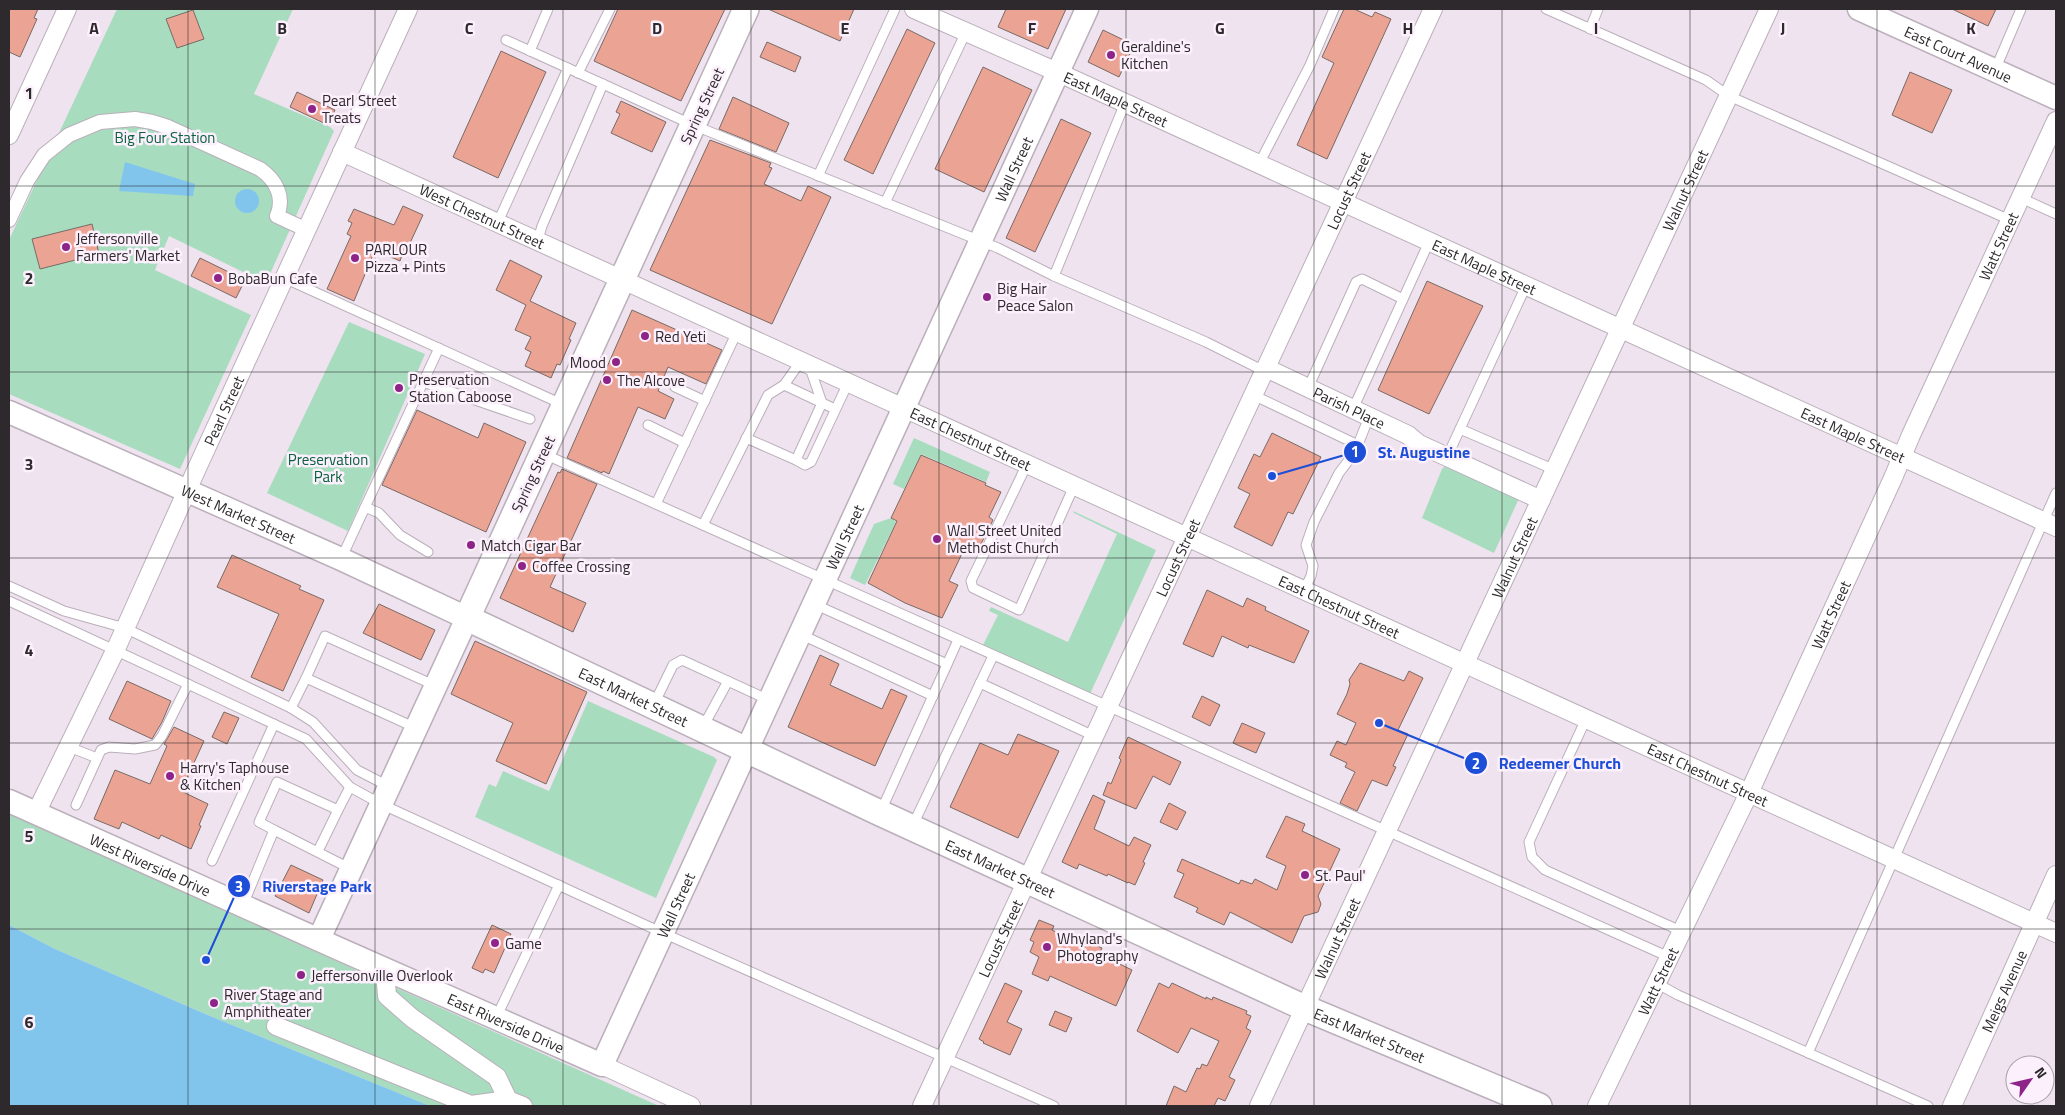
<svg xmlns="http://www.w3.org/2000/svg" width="2065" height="1115" font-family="'Titillium Web',sans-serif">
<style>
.green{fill:#a7dcbe}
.water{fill:#81c5ed}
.building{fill:#eba393;stroke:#796a66}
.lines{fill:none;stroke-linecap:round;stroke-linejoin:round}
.service-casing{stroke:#baafba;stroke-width:11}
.pedestrian-casing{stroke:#baafba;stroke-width:16}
.minor-casing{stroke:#baafba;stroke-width:20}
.tertiary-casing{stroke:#baafba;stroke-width:25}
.secondary-casing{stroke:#baafba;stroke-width:28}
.service{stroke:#fff;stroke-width:9}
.pedestrian{stroke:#fff;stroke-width:14}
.minor{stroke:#fff;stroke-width:18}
.tertiary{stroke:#fff;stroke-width:22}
.secondary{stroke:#fff;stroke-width:25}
.grid{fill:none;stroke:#2d292d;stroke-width:1;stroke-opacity:0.55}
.poi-dot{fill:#8e2388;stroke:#fcf0fc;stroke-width:2}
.labels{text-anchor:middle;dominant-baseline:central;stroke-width:5;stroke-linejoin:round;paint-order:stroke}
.poi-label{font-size:15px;fill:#2d292d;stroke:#fcf0fc;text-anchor:start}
.street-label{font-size:15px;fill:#2d292d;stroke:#fcf0fc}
.park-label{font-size:15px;fill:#09613e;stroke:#fcf0fc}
.grid-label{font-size:16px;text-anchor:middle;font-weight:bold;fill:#2d292d;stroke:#fcf0fc;stroke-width:5;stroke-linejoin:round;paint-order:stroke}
.leader{fill:none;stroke:#1d4ed8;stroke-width:2}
.callout-dot{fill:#1d4ed8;stroke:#fcf0fc;stroke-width:2}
.mark-label{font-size:15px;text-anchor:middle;font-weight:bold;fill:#fff}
.callout-label{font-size:16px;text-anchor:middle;font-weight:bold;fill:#1d4ed8;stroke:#fcf0fc;stroke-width:5;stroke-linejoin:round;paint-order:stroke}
</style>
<rect width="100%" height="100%" fill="#efe3ef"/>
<g class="green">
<path d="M117,9H293L254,94L330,127L334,131L266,283L169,236L155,270L251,315L180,469L9,394V240Z"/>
<path d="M349,322L425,354L348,531L267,493Z"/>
<path d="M914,438L990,472L986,482L921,454L904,489L893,484Z"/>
<path d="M1449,462L1521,494L1494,553L1422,518L1442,469Z"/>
<path d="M1073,511L1156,550L1090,694L982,647L998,615L989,611L991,607L1068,642L1117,534L1074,513Z"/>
<path d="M891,518L896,522L865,585L850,578L874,524Z"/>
<path d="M588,701L714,757L717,760L656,898L475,817L489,784L496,787L503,771L549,791Z"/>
<path d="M9,814L659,1106H430L210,1016L55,949L9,925Z"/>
</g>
<g class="water">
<path d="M125,162L195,184L193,196L119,191Z"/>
<circle cx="247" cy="201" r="12"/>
<path d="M9,925L55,949L210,1016L430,1106H9Z"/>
</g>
<g class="building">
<path d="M9,9H38L34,18L37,19L20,57L9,52Z"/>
<path d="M618,9H725L681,101L594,61Z"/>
<path d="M768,9H854L840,41Z"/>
<path d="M1006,9H1066L1048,49L998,27Z"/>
<path d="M1344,9H1354L1372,17L1375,12L1391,19L1327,159L1297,145L1334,63L1322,57Z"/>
<path d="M1952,9H1996L1988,26Z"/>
<path d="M193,10L204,39L177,48L166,19Z"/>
<path d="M907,29L935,43L873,174L844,160Z"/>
<path d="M1103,30L1134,45L1119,77L1088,62Z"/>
<path d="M767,42L801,57L795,72L760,57Z"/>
<path d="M501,51L546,72L498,178L453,157Z"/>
<path d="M983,67L1032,90L984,192L935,169Z"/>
<path d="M1910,72L1952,90L1932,133L1892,115Z"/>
<path d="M297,92L335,110L328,125L290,107Z"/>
<path d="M733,97L789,123L776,152L719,129Z"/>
<path d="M621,101L666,122L652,152L611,133L620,114L616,112Z"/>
<path d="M1061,119L1091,133L1035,252L1006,238Z"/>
<path d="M710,140L771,163L769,167L772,168L764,184L801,201L808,186L831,197L772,324L650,270Z"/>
<path d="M403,206L423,215L404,256L402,255L400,261L375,250L354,301L327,289L351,236L347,234L352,223L348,221L354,209L394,225Z"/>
<path d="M92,224L99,254L40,269L32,239Z"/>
<path d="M200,258L245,280L236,298L191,276Z"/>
<path d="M510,260L542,276L530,301L576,323L569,339L571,340L560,365L557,364L551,378L525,366L531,352L525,349L531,337L515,330L526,305L496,290Z"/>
<path d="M1427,281L1483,306L1429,414L1378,390Z"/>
<path d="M632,310L722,350L706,384L668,367L658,391L674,399L665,419L638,407L609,474L603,471L602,473L567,458Z"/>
<path d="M417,410L478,438L484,423L526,442L486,532L382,485Z"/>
<path d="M1272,433L1321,457L1293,514L1288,512L1272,546L1234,527L1250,494L1238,488L1254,454L1260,457Z"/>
<path d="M921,455L986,483L985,485L1001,492L989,517L993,520L979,548L967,543L949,581L958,585L942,618L905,603L868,583L897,521L891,518Z"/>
<path d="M562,469L597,484L550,587L586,603L573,632L500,598L558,472L560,473Z"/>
<path d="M232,555L301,586L299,589L324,600L283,691L251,677L279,614L217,587Z"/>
<path d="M1207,590L1243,607L1247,598L1266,607L1265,610L1309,631L1294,663L1249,645L1248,648L1222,636L1213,657L1183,644Z"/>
<path d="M379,604L435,630L421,660L363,633Z"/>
<path d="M475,641L587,692L546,784L496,761L513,723L451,694Z"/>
<path d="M820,655L839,664L830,685L882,709L891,689L907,696L875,766L788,727Z"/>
<path d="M1360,663L1404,681L1409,671L1423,678L1398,730L1408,734L1393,766L1396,767L1387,786L1372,780L1357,811L1340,803L1355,772L1345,767L1347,763L1330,755L1337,741L1346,745L1356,723L1337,714L1347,694L1350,684L1349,680Z"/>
<path d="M127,681L171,701L162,722L152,739L109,719Z"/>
<path d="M1202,696L1220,705L1210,726L1192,717Z"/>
<path d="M224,712L239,718L227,744L212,737Z"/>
<path d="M1242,723L1265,733L1256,753L1233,743Z"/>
<path d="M174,727L204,741L181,791L208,804L199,825L201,826L191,849L161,835L159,839L122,822L119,829L94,819L115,770L150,784L167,746L164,744Z"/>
<path d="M1018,734L1059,751L1018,838L950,807L980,743L1008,755Z"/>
<path d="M1128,737L1181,762L1170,785L1153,776L1136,809L1103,795L1108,782L1111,784L1121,760L1119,758Z"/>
<path d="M1093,795L1105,801L1094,829L1129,846L1134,837L1151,845L1143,862L1145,863L1135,885L1128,882V883L1108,874L1107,876L1079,864L1077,869L1062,862Z"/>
<path d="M1169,803L1186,812L1177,830L1160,822Z"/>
<path d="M1286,816L1305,824L1302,831L1340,849L1318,896L1321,904L1318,912L1304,916L1292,943L1230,912L1224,925L1196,912L1198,908L1174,897L1184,874L1177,871L1182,859L1239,884L1241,880L1252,884L1255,879L1277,890L1286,866L1266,857Z"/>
<path d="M291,865L323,880L309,913L275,896Z"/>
<path d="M1039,920L1054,926L1052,930L1078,943L1080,938L1102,948L1099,954L1132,970L1116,1006L1050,976L1048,981L1032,974L1039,957L1030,952L1034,942L1030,940Z"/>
<path d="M492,925L511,934L494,973L485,969L483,973L472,968Z"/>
<path d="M1005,983L1022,991L1007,1022L1022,1029L1010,1055L983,1043L984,1042L979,1039Z"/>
<path d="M1159,983L1169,988L1172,983L1206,999V997L1212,1000L1213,997L1247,1011L1246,1014L1251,1016L1246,1028L1251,1031L1229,1077L1235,1080L1225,1101L1218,1098L1214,1106H1166L1174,1086L1186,1092L1197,1068L1200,1069L1202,1064L1207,1066L1219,1041L1191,1028L1178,1053L1137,1031Z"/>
<path d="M1055,1011L1072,1018L1066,1032L1049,1025Z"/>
</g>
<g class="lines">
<defs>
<g id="service">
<path d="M1546,9L1706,80L1729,96L2010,220"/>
<path d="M1590,29L1598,9"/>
<path d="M506,40L693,125L998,248L1054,276L1206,342L1264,371"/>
<path d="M530,51L548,9"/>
<path d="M1995,70L2021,9"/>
<path d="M578,73L610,9"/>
<path d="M1259,164L1310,65L1334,9"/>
<path d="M818,176L895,9"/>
<path d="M2021,198L2056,214"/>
<path d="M885,203L966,32"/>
<path d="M497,224L568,68"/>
<path d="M537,243L542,226L603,84"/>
<path d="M1054,276L1125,103"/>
<path d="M284,278L564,405"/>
<path d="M423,382L530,419"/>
<path d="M784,385L835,409"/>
<path d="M675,387L705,401"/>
<path d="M1308,388L1356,282L1362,279L1403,299"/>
<path d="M1253,395L1358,445"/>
<path d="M1353,409L1429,242"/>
<path d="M648,425L685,443"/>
<path d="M1460,429L1555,470"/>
<path d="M746,438L796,460L822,403L809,365"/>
<path d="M544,454L1669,957"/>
<path d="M1447,457L1526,286"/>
<path d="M796,460L805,465L811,462L848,383"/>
<path d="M1027,464L971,581L973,588L1019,610L1074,486"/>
<path d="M656,504L737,332"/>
<path d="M365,507L379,513L400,535L428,552"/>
<path d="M703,525L768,395L784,385L801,361"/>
<path d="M341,559L439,348"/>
<path d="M9,586L64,611L125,628L291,708"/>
<path d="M1304,590L1311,576L1313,566L1306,545L1314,522L1339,473L1355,452L1369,417"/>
<path d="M9,601L306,739L350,787L381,804L663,933L1054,1106"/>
<path d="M814,604L947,664"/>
<path d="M800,634L933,696"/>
<path d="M306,678L291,708L313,722L357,770L388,786"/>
<path d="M980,683L1094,736"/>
<path d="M654,704L673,665L682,660L769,700"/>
<path d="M1586,719L1529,842L1532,857L1545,870L1681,931"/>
<path d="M703,727L728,681"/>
<path d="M416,728L306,678L325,636L436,686"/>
<path d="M69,747L97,758"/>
<path d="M76,805L101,750L109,747L135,749L155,745L162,736L188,684"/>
<path d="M338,810L350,787"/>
<path d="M881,811L958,640"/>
<path d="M912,827L993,656"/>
<path d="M274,830L259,822L277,782L338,810L318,851"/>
<path d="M212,861L274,724"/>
<path d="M243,905L274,830L351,869"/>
<path d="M1656,983L1678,995L1928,1106"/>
<path d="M496,1018L559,885"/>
<path d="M1808,1053L2056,493"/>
</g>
<path id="pedestrian" d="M9,220L27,181L44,155L69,135L100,122L135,119L152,122L168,127L260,169C276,180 285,197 277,216L307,230"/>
<g id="minor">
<path id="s1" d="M914,9L1057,72L2056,527"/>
<path d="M9,135L67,9"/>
<path id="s2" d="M342,152L2056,933"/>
<path id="s3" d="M1266,368L1408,435L1419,444L1541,500"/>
<path id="s4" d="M36,813L115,651L198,466L408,9"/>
<path d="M385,971L387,996L412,1018L497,1077L508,1100"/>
<path d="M276,1026L471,1105L508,1100L523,1106"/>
<path d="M602,1065L691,1106"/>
<path id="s5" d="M922,1106L1433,9"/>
<path id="s6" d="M1259,1106L1769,9"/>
<path id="s7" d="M1597,1106L1749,793L1893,478L1911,435L2056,121"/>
<path id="s8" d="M1952,1106L2056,875"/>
</g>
<g id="tertiary">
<path id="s9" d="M1859,9L2056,98"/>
<path id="s10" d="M9,412L341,559L467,618L319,939"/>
<path id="s11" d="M9,801C206,890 404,978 602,1065L1087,9"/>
</g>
<g id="secondary">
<path id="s12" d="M746,9L467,618L880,813L1305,1008L1539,1106"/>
</g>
</defs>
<use href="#service" class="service-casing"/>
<use href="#pedestrian" class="pedestrian-casing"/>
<use href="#minor" class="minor-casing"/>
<use href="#tertiary" class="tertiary-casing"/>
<use href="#secondary" class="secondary-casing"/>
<use href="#service" class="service"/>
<use href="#pedestrian" class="pedestrian"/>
<use href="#minor" class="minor"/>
<use href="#tertiary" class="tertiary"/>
<use href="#secondary" class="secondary"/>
</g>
<path class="grid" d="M188,9V1106M375,9V1106M563,9V1106M751,9V1106M939,9V1106M1126,9V1106M1314,9V1106M1502,9V1106M1690,9V1106M1877,9V1106M9,186H2056M9,372H2056M9,558H2056M9,743H2056M9,929H2056"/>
<g class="poi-dot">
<circle cx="1111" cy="55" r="5"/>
<circle cx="312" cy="109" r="5"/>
<circle cx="66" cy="247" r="5"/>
<circle cx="355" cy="258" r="5"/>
<circle cx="218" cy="278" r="5"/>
<circle cx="987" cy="297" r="5"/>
<circle cx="645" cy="336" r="5"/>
<circle cx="616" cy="362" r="5"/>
<circle cx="607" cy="380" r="5"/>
<circle cx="399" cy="388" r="5"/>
<circle cx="937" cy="539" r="5"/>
<circle cx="471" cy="545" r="5"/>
<circle cx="522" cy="566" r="5"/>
<circle cx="170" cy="776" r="5"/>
<circle cx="1305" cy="875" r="5"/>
<circle cx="495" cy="943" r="5"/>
<circle cx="1047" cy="947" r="5"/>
<circle cx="301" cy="975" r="5"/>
<circle cx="214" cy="1003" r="5"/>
</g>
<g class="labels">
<g class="poi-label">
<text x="1121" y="46">Geraldine's<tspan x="1121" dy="17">Kitchen</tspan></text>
<text x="322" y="100">Pearl Street<tspan x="322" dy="17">Treats</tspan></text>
<text x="76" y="238">Jeffersonville<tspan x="76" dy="17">Farmers' Market</tspan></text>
<text x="365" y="249">PARLOUR<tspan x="365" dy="17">Pizza + Pints</tspan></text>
<text x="228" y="278">BobaBun Cafe</text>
<text x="997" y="288">Big Hair<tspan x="997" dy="17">Peace Salon</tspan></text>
<text x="655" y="336">Red Yeti</text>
<text x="606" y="362" text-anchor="end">Mood</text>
<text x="409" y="379">Preservation<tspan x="409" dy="17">Station Caboose</tspan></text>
<text x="617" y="380">The Alcove</text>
<text x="947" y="530">Wall Street United<tspan x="947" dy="17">Methodist Church</tspan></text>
<text x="481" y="545">Match Cigar Bar</text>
<text x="532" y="566">Coffee Crossing</text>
<text x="180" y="767">Harry's Taphouse<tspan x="180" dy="17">&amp; Kitchen</tspan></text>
<text x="1315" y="875">St. Paul'</text>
<text x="1057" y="938">Whyland's<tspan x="1057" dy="17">Photography</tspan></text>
<text x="505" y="943">Game</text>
<text x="311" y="975">Jeffersonville Overlook</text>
<text x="224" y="994">River Stage and<tspan x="224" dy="17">Amphitheater</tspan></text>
</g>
<g class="street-label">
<text stroke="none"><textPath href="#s9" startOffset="109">East Court Avenue</textPath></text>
<text stroke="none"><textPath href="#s1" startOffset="221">East Maple Street</textPath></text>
<text transform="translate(702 106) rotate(-65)">Spring Street</text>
<text stroke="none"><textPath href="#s11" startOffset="1635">Wall Street</textPath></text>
<text stroke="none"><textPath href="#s5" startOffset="1010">Locust Street</textPath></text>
<text stroke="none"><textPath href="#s6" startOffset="1010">Walnut Street</textPath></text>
<text stroke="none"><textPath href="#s2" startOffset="154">West Chestnut Street</textPath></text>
<text stroke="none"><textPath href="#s7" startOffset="949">Watt Street</textPath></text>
<text stroke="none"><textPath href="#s1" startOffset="626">East Maple Street</textPath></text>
<text stroke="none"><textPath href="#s3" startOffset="92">Parish Place</textPath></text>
<text stroke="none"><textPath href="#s4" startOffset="444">Pearl Street</textPath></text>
<text stroke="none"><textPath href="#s1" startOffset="1031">East Maple Street</textPath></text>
<text stroke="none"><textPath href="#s2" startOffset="691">East Chestnut Street</textPath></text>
<text transform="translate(533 474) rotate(-65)">Spring Street</text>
<text stroke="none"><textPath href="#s10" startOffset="251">West Market Street</textPath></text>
<text stroke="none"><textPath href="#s11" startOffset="1230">Wall Street</textPath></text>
<text stroke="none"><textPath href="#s5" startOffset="605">Locust Street</textPath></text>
<text stroke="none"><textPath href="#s6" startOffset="605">Walnut Street</textPath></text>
<text stroke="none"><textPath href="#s2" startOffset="1096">East Chestnut Street</textPath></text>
<text stroke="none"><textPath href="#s7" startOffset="544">Watt Street</textPath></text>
<text stroke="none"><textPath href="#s12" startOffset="854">East Market Street</textPath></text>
<text stroke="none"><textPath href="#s2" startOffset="1501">East Chestnut Street</textPath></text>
<text stroke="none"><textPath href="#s11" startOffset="155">West Riverside Drive</textPath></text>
<text stroke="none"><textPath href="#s12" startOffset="1259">East Market Street</textPath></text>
<text stroke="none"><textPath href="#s11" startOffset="825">Wall Street</textPath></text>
<text stroke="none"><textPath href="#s5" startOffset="185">Locust Street</textPath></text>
<text stroke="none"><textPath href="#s6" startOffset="185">Walnut Street</textPath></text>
<text stroke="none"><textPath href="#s7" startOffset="139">Watt Street</textPath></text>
<text stroke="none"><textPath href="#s8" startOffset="126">Meigs Avenue</textPath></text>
<text stroke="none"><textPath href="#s11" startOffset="544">East Riverside Drive</textPath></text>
<text stroke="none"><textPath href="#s12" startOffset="1664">East Market Street</textPath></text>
</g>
<g class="park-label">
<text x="165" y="137">Big Four Station</text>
<text x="328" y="459">Preservation<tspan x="328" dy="17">Park</tspan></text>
</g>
</g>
<g class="grid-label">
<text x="94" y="34">A</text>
<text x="282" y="34">B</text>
<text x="469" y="34">C</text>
<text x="657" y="34">D</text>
<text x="845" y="34">E</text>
<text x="1032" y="34">F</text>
<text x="1220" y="34">G</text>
<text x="1408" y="34">H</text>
<text x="1596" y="34">I</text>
<text x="1783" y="34">J</text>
<text x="1971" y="34">K</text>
<text x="29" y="99">1</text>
<text x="29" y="284">2</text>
<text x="29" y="470">3</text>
<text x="29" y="656">4</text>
<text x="29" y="842">5</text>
<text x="29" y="1028">6</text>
</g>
<path class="leader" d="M1272 476L1355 452M1379 723L1476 763M206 960L239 886"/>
<g class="callout-dot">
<circle cx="1272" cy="476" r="5"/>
<circle cx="1379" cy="723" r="5"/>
<circle cx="206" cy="960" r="5"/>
<circle cx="1355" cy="452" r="12"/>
<circle cx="1476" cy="763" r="12"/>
<circle cx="239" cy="886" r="12"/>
</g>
<g class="mark-label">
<text x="1355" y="457">1</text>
<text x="1476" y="769">2</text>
<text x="239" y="892">3</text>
</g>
<g class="callout-label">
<text x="1424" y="458">St. Augustine</text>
<text x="1560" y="769">Redeemer Church</text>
<text x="317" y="892">Riverstage Park</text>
</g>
<rect width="2065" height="1115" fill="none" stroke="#2d292d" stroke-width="20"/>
<g transform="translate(2030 1080) rotate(56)"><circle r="24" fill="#fcf0fc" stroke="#a9a0a9"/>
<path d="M0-4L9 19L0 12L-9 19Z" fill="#8e2388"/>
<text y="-8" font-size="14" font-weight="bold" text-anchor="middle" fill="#2d292d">N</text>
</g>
</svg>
